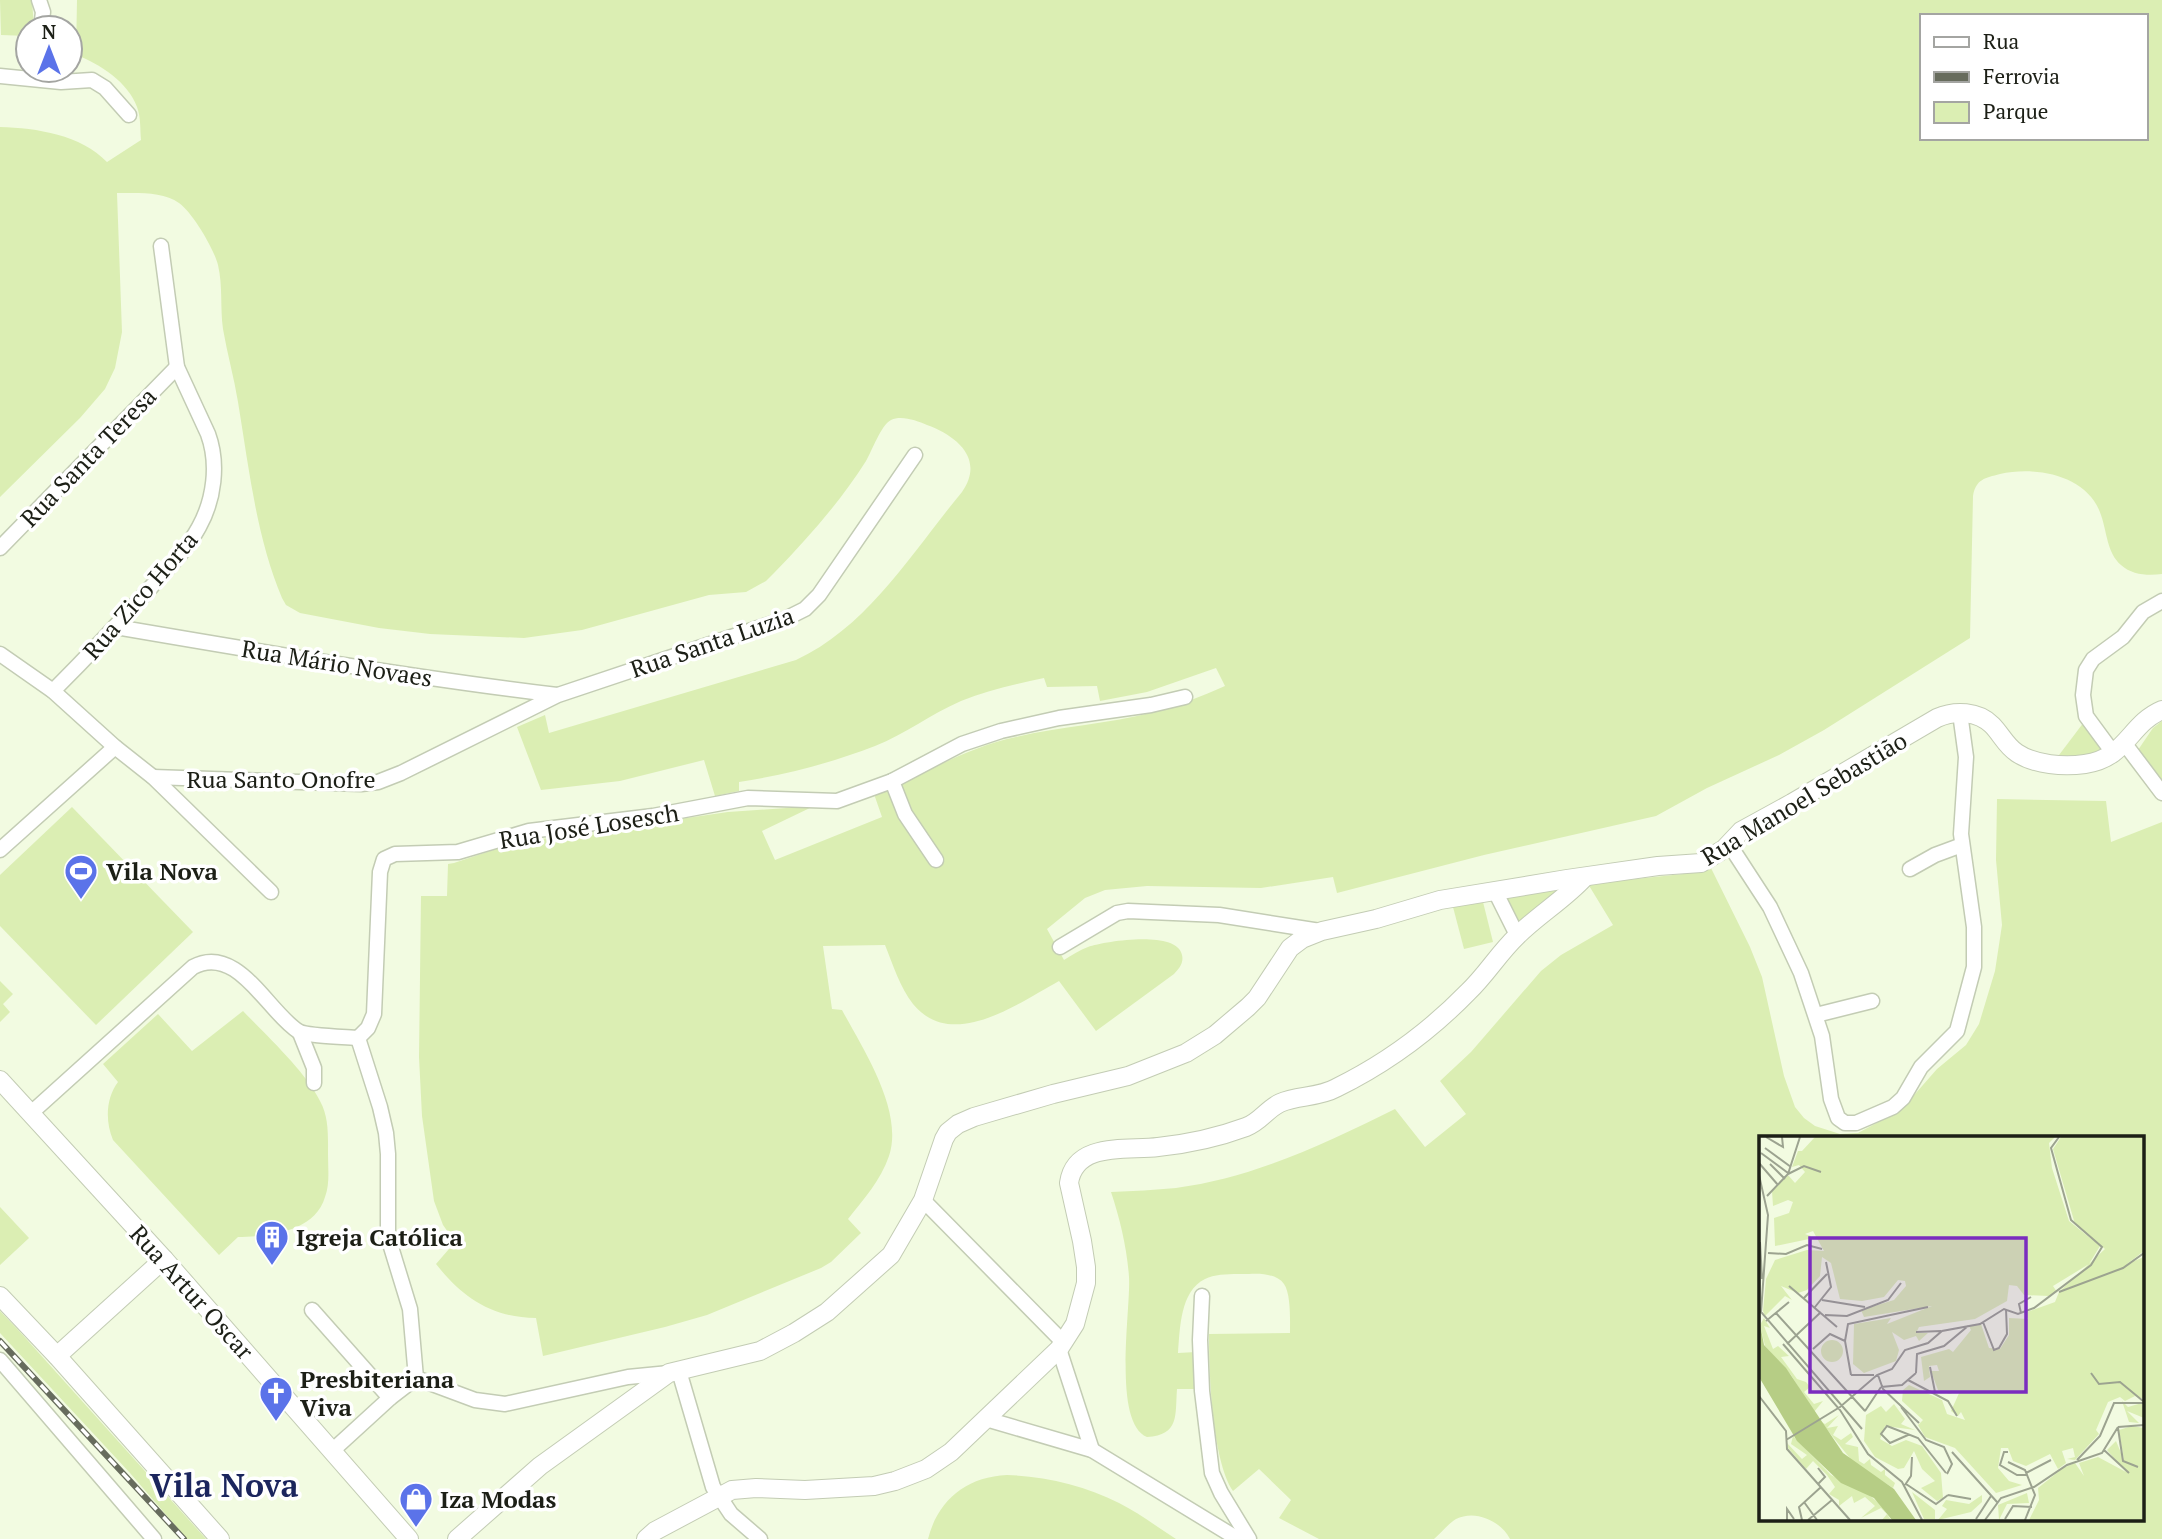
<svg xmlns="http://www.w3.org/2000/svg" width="2162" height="1539" font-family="'PT Serif',serif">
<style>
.green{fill:#dbeeb3;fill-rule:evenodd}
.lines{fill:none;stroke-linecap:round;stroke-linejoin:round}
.minor-casing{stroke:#c3ccb4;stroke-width:17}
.tertiary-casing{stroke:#c3ccb4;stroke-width:20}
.minor{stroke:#fff;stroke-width:14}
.tertiary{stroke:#fff;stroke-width:18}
.rail-casing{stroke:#676c5d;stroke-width:6}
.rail{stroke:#fff;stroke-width:3.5;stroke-dasharray:10;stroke-linecap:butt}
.labels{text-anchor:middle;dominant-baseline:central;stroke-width:7;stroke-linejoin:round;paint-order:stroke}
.street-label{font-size:24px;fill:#1c1f16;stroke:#fff}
.poi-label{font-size:24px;font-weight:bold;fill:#1c1f16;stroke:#fff;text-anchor:start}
.district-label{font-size:32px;font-weight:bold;fill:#1b255d;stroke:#fff}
.inset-road{fill:none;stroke:#9ca390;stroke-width:2}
.view{fill:#7b2cbf;fill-opacity:0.15;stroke:#7b2cbf;stroke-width:3.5}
.inset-edge{fill:none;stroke:#1c1f16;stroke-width:3.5}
</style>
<rect width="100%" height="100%" fill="#f2fbe1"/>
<g class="green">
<path d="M0,0H32L34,28H28V36L1,35Z"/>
<path d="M77,0H2162V574C2148,576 2132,575 2121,565C2107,553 2107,532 2101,515C2088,475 2036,466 2000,474C1985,478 1976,479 1973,496L1970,638L1824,730L1779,755L1707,788L1656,816L1484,855L1337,893L1333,877L1261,888L1147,886L1105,890L1085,898L1047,929L1064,960C1072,955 1080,950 1088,947C1106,941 1177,930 1182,955C1184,963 1179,969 1174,974L1096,1031L1059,981C1019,1003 952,1052 913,1004C900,987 893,965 885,945L823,946L832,1009L842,1010C863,1049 904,1111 889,1156C881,1180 863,1200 848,1219L861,1233L831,1262L821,1268L707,1315L665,1327L543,1356L536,1318C492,1318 462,1297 436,1264L455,1242L443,1225L434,1201L422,1116L419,1057L421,896H447L448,864L454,863L496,849L535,840L728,812L814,806L762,831L775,860L882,817L874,794L889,788L907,827L934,867L942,861L911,814L896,785C936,768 972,746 1016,737C1061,726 1109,724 1154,712C1178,706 1202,696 1225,686L1216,668L1147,692L1100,701L1097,686L1047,687L1044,678C1016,684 988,690 961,701C931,714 905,734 875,746C831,763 785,775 739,782V791L715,796L704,760L620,781L541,790L517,727L545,715L549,733L796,660C869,626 912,552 962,492C985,459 957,436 927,425C917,421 902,415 891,420C881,425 872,451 866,461C840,502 808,538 774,573L766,581L746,592L709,595L582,630L524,638L430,634L379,628L300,613L286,605L282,598C256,536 249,468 238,402C234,377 227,353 223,329C220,308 223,286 218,265C214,249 193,213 179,203C163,191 136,193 117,193L122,332L115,368L105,389L80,418L0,497V127C37,128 81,135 107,162L141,140C140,130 141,117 137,107C129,83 99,63 76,55ZM1922,16H2146V138H1922Z"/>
<path d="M2162,721V782L2138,750L2153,728Z"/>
<path d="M2084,722L2112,754L2053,763Z"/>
<path d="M1997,799L2106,801L2111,842L2162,822V1539H1510C1501,1521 1475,1509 1456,1519C1448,1524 1441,1533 1434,1539H1319L1279,1518L1291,1500L1259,1469L1233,1491C1212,1459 1209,1373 1209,1334L1290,1333C1290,1320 1291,1294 1284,1284C1277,1274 1260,1273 1249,1274C1235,1274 1217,1273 1205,1279C1180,1291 1180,1329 1178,1353L1196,1352L1199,1389H1177C1175,1415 1180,1435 1147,1437C1112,1423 1131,1309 1129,1277C1127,1248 1120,1219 1111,1192C1133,1191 1155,1190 1176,1188C1254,1178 1326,1143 1395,1109L1425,1147L1466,1114L1440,1081L1471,1052L1541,971L1561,955L1613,925L1588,884L1683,874L1710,866L1750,947L1762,977L1784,1076L1795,1107L1804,1118L1815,1126L1840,1134L1858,1133L1901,1110L1937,1069L1966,1045L1979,1024L1995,971L2002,925L1996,860ZM1761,1138H2143V1520H1761Z"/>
<path d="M72,807L193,932L96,1025L0,926V875Z"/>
<path d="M1574,882L1518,932L1499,894Z"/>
<path d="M1483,902L1493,942L1464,949L1453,907Z"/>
<path d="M0,981L13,994L3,1004L10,1012L0,1022Z"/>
<path d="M243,1011C266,1035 306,1072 320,1101C329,1117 328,1136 328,1154C328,1168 330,1184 325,1197C315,1232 268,1237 238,1237L219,1255L113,1140C105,1121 106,1098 118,1082L103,1064L158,1014L192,1051Z"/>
<path d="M0,1207L29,1238L0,1265Z"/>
<path d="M0,1311L20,1332L206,1539H187L130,1473L0,1333Z"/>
<path d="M1007,1475C1045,1476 1086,1486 1119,1503C1139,1513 1157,1527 1176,1539H928C938,1500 966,1477 1007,1475Z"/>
</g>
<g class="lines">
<defs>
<g id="minor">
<path d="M39,0L43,12L41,28"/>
<path d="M0,76L61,82L92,80L105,88L129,115"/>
<path d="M0,548L177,367"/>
<path d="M116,627C262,652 409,677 557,695"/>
<path d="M0,654L53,691L115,747L153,777L271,892"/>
<path d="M53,691C87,657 120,622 152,586C169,567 187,549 199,527C214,500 219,464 208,434L177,367L161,246"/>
<path d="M2125,744L2162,793"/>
<path d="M2114,754L2086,716L2083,695L2086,670L2093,659L2123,637L2143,612L2162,601"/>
<path d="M153,777L361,784L378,782L401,773L558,695L785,619L805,609L819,595L915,455"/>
<path d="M892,781L905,814L936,860"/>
<path d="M1729,844L1770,907L1801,973L1822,1036L1831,1099L1838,1118L1845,1123H1856L1893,1107L1903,1098L1921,1067L1957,1031L1974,967V927L1961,834L1966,757L1960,713"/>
<path d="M0,850L115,747"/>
<path d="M1910,869L1935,855L1962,845"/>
<path d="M1495,891L1517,935"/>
<path d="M1060,947L1117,913L1128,911L1219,915L1320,931"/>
<path d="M1816,1015L1872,1001"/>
<path d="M300,1033L314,1068V1083"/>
<path d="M30,1114L193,967C237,943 268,1012 298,1031C305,1036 347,1037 358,1038"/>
<path d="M923,1200L1064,1343"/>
<path d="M1202,1296L1200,1340L1202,1391L1212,1473L1221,1493L1249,1539"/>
<path d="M312,1310L390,1398"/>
<path d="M1059,1349L1092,1450"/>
<path d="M0,1360L154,1539"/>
<path d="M679,1371L713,1487L731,1514L760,1539"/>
<path d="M416,1378L410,1309L391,1247L388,1232V1154L386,1133L380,1107L358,1038L368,1028L374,1014L380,872L384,859L395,854L458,852L529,831L653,816L748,798L837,801L892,781L962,744L1001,731L1059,718L1151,705L1185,697"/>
<path d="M416,1378L475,1400L505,1404L628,1377L669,1373"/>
<path d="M986,1419L1092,1450L1238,1539"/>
<path d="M332,1451L390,1398L416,1378"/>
</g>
<g id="tertiary">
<path d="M0,1080L164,1259L409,1539"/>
<path d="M0,1296L57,1356L220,1539"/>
<path d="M57,1356L164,1259"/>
<path d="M457,1539L540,1466L669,1373L760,1351L794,1333L827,1312L891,1255L923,1200L944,1139L948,1132L958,1124L974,1117L1053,1094L1128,1076L1186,1053L1215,1035L1248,1007L1257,998L1290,948L1302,939L1322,931L1376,919L1440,900L1567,879L1658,866L1701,863L1724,849L1741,831L1792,803L1937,718C1955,710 1978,711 1992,725C2001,734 2006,746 2017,753C2035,765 2064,767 2085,764C2127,758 2129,724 2162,710"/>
<path d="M646,1539L655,1531L732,1490L756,1488L805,1490L874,1486L895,1481L926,1469L951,1452L1059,1349L1075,1324L1086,1283V1267L1082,1241L1069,1183C1075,1141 1128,1151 1158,1147C1187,1144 1219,1137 1246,1127C1260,1122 1267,1109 1280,1103C1297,1095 1318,1098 1336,1088C1385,1064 1430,1031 1468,992C1486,975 1499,953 1517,936C1538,915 1565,899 1585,877"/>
</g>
</defs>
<use href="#minor" class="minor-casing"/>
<use href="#tertiary" class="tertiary-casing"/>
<use href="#minor" class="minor"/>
<use href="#tertiary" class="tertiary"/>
<defs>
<path id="rail" d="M0,1341L184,1539"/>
</defs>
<use href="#rail" class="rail-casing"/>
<use href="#rail" class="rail"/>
</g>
<defs>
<symbol id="stadium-pin" viewBox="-11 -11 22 30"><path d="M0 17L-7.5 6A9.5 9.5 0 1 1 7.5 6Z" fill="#5b73e9" stroke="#fff"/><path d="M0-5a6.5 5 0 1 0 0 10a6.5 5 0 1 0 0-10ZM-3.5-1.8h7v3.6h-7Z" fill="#fff"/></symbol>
<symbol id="building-pin" viewBox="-11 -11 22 30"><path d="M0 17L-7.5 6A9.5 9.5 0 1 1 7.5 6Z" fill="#5b73e9" stroke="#fff"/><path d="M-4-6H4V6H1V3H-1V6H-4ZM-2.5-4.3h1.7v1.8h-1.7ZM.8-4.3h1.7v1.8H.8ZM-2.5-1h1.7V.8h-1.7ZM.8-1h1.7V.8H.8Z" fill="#fff"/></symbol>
<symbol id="church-pin" viewBox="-11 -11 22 30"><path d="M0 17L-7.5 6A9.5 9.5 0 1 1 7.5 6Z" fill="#5b73e9" stroke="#fff"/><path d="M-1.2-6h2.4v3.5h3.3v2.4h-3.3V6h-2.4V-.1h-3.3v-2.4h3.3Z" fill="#fff"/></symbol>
<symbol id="shop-pin" viewBox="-11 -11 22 30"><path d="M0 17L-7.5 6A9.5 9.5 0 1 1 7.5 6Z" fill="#5b73e9" stroke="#fff"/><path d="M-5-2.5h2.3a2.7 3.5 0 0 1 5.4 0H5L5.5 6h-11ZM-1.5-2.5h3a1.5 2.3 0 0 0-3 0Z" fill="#fff"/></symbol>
</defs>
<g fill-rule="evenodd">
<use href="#stadium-pin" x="62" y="852" width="38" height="52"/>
<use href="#building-pin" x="253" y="1218" width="38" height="52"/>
<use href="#church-pin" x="257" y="1374" width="38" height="52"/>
<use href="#shop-pin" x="397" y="1480" width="38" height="52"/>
</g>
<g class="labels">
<g class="street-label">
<text transform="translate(88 457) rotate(-46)">Rua Santa Teresa</text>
<text transform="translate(140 595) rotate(-49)">Rua Zico Horta</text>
<text transform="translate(712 642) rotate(-19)">Rua Santa Luzia</text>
<text transform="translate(337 663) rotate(9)">Rua Mário Novaes</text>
<text x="281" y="779">Rua Santo Onofre</text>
<text transform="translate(1804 798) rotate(-31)">Rua Manoel Sebastião</text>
<text transform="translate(589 826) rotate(-9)">Rua José Losesch</text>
<text transform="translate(192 1292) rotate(48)">Rua Artur Oscar</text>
</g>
<g class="poi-label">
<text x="106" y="871">Vila Nova</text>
<text x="296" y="1237">Igreja Católica</text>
<text x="300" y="1379">Presbiteriana<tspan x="300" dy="28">Viva</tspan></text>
<text x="440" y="1499">Iza Modas</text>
</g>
<g class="district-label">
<text x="224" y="1485">Vila Nova</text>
</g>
</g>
<g transform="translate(1759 1136)">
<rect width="385" height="385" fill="#f2fbe1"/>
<path d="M56,1H296L290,7L293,32L310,85L341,110L330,128L294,150L298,156L290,160L265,159L258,150L250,149L248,165L216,183L160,191L157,197H169L160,205L157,200L145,204L133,196L140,214L137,225L105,237L94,228L95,188L132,182L128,188L173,170L105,181L102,174L135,164L147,150L146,145L139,144L125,161L103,165L81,163L72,127L63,121L61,140L48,154L39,157L22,150L33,164L26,160L6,180L4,175L7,143L16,124L48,114L65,115L54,95L46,98L52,100L50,103L16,110L15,82L30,77L34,66L29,64L14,70L13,55L29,39L36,47L46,36L40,29L33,31L39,15H43ZM302,1H385V115L364,131L301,155L346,113L316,88L294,13ZM385,121V263L376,260L366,265L361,261L349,266L337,294L340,298L316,324L308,323L316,321L314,312L303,315L307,327L299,333L291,318L267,330L254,325L249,312H242L239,332L250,345L263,349L237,357L196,312L166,301L159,289L164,284L143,265L144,254L150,249L183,264L188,278L206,284L202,276L199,280L192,275L201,255L190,258L179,254L172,235H180L178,229L170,230L171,241L165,245L162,221L190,213L194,216L212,194L210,190L222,188L230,212L241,213L250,199V182L269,183L265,177L296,166L300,156ZM5,182L11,192L5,190L14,213L19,210L30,220L22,221L38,243L47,246L51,251L45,256L55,268L64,265L55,276L32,239L6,210L1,189ZM62 215a11 11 0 1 1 22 0a11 11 0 1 1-22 0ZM363,265L369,271L383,267L385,282L368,275L380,287L370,286ZM135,268L146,283L142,288L156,294L126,290L121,303L133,310L147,304L163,310L182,337L184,362L178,365L162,352L176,345L163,333L155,315L145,332L139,333L116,321L105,305L107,279L122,270L127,276ZM80,279L68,292L79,290L74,299L82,304L92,297L94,301L86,308L99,311L100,325L105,328L111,323L112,329L122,336L126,333V339L136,347L134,352L94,326L61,285L66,288ZM373,290L385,292L383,384H270L280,364L279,352L304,332L316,327L325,340L320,327L339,321L367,336L348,314L357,305L365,324L360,294ZM34,300L72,339L110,359L121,368L132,384H123L128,378L122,372L102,382L116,370L106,361L95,367L93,360L80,370V364L70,358L76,351L68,339L54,325L47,333L29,312L28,307L43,323L48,319L32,308ZM153,356L176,374V383H165ZM268,357L270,367L248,368L240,384L239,369ZM223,359V366L212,376L179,384L188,373L183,370L187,364L210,368Z" fill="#dbeeb3"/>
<path d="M0,183L5,209L27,232L84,317L135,353L157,384H133L115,362L82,347L38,305L0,241Z" fill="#b6cd85"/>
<path class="inset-road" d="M7,1L24,11L23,1M6,12L32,31M2,17L29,37M0,27L19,49M11,28L26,43M29,38L45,30L62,36M0,39L9,79L2,176L103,293M8,60L29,38L41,1M1,106L3,143M9,117L27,118L48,109L63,113M30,150L78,191M300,156L364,132L385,117M44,163L68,138M63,164L106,171M56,171L72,151L67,126M17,177L106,275M262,177L260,168L272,161M66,179L88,180L129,164L142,147M7,185L30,166M224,186L235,214L240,212L248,198L247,173M157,196L182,195M24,208L81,274L109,318L143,346L163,384M28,208L62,176M54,213L71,198L86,205M171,231L176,256M157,237L158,218L185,210L209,190M332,237L340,248L361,246L384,265M92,239L86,205L89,188L169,171M92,239H115M119,239L124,253L160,287M149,244L189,265L198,280M122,251L143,249L157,237M0,260L27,295L28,313L91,384M142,271L167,304L185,311L193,328L188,338M106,275L122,251M359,291L385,289M359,292L364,325L379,331M149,299L131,307L122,298L128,290L159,302L187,337M27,304L81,271L118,239L133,233L146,214L169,207L183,195L221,188L245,173L259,178L275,172L332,129L343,111L312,84L292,12L300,1M345,314L370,337M193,316L238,366M249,316H245L241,329L258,339H268M318,324L341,300L355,267H385M249,326L266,334L276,359L266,384M59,332L66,341L59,348M267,337L292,324M147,348L177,368L189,359M146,349L152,340L153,321M189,359L212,363M45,366L58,384M217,383L232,360M246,383L254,370L273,371M28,384V373L35,383M43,384L40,371L62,351M49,384L73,364M226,384L242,362L275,351L308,329L343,317L359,291"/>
<path class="view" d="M51,102H267V256H51Z"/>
<rect width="385" height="385" class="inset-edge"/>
</g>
<rect x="1920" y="14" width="228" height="126" fill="#ffffff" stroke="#a4a5a2" stroke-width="2"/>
<rect x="1934" y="37" width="35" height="10" fill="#ffffff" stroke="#a4a5a2" stroke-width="2"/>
<text x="1983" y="49" font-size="21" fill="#1c1f16">Rua</text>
<rect x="1934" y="72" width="35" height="10" fill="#676c5d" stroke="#a4a5a2" stroke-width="2"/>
<text x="1983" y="84" font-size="21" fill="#1c1f16">Ferrovia</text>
<rect x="1934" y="102" width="35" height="21" fill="#dbeeb3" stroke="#a4a5a2" stroke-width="2"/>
<text x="1983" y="119" font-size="21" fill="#1c1f16">Parque</text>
<g transform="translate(49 49)"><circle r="33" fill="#ffffff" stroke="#a4a5a2" stroke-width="2"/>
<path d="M0-5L12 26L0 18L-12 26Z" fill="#5b73e9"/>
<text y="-10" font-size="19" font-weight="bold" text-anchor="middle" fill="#1c1f16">N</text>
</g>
</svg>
